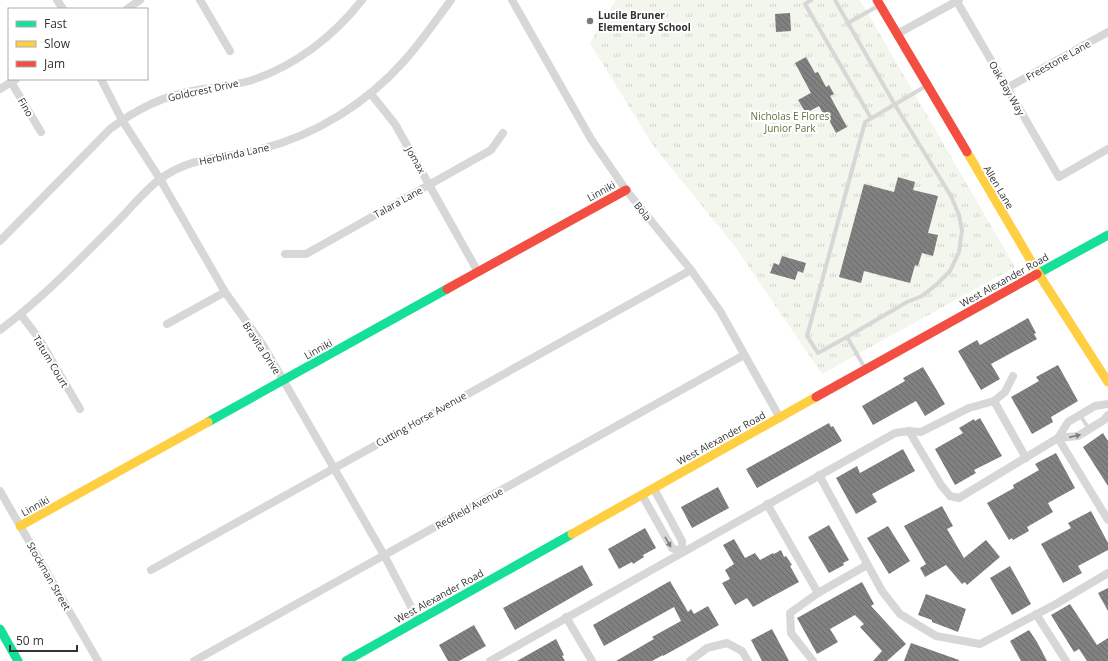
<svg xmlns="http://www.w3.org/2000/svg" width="1108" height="661" font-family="'Open Sans',sans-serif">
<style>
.park{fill:url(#park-tufts)}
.building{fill:url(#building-back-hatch)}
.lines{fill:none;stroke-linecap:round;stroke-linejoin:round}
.lane{stroke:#d7d7d7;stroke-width:4}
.street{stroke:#d7d7d7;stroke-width:8}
.fast{stroke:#16e098;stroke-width:9}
.slow{stroke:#ffcf43;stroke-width:9}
.jam{stroke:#f24e42;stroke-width:9}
.oneway{fill:#7d7d7d}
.poi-dot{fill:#7a7a7a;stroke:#fff;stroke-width:1.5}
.labels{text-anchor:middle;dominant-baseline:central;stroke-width:4;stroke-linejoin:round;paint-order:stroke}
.poi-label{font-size:10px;font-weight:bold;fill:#333;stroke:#fff;text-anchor:start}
.street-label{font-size:10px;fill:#333;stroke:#fff}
.park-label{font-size:10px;fill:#5c733b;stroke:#fff}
</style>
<defs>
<pattern id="park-tufts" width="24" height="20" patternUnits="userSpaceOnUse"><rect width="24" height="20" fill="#f2f6ed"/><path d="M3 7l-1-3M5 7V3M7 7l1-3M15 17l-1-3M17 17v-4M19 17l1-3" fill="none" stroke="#d0d3cc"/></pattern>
<pattern id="building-back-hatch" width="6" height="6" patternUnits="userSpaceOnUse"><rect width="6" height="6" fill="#818181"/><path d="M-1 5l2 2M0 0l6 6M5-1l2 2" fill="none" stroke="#6a6a6a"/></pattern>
</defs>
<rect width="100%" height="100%" fill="#fff"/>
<path class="park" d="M616,0H860L1015,267L822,374L736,248L652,144L590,43Z"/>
<g class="building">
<path d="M790,13L791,31L776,32L775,14Z"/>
<path d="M806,57L815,73L818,72L826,87L829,85L834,94L830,96L847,127L836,133L827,116L825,117L819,106L806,113L798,100L811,93L795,63Z"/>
<path d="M898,177L915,182L913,190L938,196L928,233L938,235L933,256L922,253L918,266L915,265L910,283L864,271L861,283L839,277L864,184L894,192Z"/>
<path d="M782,256L806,263L803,273L798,271L795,280L770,273L774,263L779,265Z"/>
<path d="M1028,318L1036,333L1034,334L1037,339L991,364L1000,379L981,390L958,351L977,340L980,345Z"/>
<path d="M1058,365L1078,401L1051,417L1053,422L1032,434L1011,397L1039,381L1036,377Z"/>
<path d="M923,367L945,404L925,416L916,401L873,425L862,406L905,381L903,378Z"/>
<path d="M980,418L1002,456L974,470L976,473L955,485L935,449L963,433L959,428L974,419L975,421Z"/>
<path d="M829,423L831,427L833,426L842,441L757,488L746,469Z"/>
<path d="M1103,433L1108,441V486L1083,447Z"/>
<path d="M903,449L915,471L872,494L877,502L856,514L836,478L857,466L860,473Z"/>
<path d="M1056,453L1075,488L1048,503L1053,512L1027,527L1029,531L1013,540L1012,538L1009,540L987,503L1014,488L1013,485L1039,470L1035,464Z"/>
<path d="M718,487L729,508L692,528L681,507Z"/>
<path d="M942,506L953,526L947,529L964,558L986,540L1000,557L967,585L965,582L962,584L946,565L925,577L920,568L926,564L904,526Z"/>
<path d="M1091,511L1108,543V550L1078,566L1082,573L1063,583L1041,544L1071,528L1068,523Z"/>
<path d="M829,525L849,560L843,563L844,565L829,573L808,537Z"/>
<path d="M888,526L910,561L889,574L867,538Z"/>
<path d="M645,528L656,548L643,555L644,557L633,564L632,562L619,569L608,549Z"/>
<path d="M734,539L745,558L755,553L760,560L773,553L774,554L781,550L784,557L786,556L792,565L790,566L799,582L753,607L747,598L735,605L722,583L730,579L725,570L734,564L723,545Z"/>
<path d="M582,565L593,585L515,630L503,608Z"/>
<path d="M1010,566L1031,604L1012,615L990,578Z"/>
<path d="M670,581L688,612L691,609L694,614L708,606L719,625L663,656V655L652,661H616L654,639L652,637L681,621L674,607L604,646L593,625Z"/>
<path d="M862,582L874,604L871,606L906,644L887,661H873L882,651L860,627L864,624L855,615L830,629L838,642L817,654L797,618Z"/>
<path d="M1108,588V611L1098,593Z"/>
<path d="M926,594L966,609L958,632L932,622V620L918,615Z"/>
<path d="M1070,604L1097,645L1108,638V661H1087L1079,649L1074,652L1051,615Z"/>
<path d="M474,625L486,646L459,661H448L439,645Z"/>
<path d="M772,629L789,661H762L751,640Z"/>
<path d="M1029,630L1037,642L1047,661H1021L1010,641Z"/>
<path d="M556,639L564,655L562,656L565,661H517Z"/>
<path d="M911,643L959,660V661H904Z"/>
</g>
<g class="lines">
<g class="lane">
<path d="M811,0L805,4L871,118"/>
<path d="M835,0L848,23"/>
<path d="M847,337L907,302L922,296L936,285L950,271L959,252L962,230L959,215L951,196L895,105L848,23L878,6"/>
<path d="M865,368L847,337L818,353L807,336L865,122L926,86"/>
<path d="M1080,415L1089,429"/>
</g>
<g class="street">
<path d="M57,0L63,9"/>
<path d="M200,0L230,51"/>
<path d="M512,0L591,139L626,190L691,270L720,311L780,418"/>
<path d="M956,0L1059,177L1108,149"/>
<path d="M127,9L140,0"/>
<path d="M897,34L959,0"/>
<path d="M101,79L122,120L160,179L225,292L263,345L384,555L418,620"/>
<path d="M11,82L41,132"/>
<path d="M1007,88L1108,32"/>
<path d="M0,89L16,79"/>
<path d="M371,94L395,124L478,272"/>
<path d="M0,241L110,129C134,111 163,96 192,91C212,87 231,86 249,81C294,67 333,37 362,0"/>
<path d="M285,254H306L491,150L503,133"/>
<path d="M21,315L38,337L80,409"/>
<path d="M167,324L225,292"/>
<path d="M0,330C42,299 78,261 115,224C130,209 144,191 160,179C193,155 224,159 261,149C316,135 367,103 405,60C422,41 436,20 451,0"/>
<path d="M994,401L1026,458"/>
<path d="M909,431L941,485L950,496L959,498L1058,438L1078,436L1104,420L1108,415"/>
<path d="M1058,438L1108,520"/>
<path d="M1058,438L1068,422L1095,406L1108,404"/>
<path d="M819,475L882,591L900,614L936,636L980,644L1056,604L1108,573"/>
<path d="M0,491L98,661"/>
<path d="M642,495L672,548L682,552V541L654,489"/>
<path d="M767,504L818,593"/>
<path d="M151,570L691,270"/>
<path d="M1036,614L1066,661"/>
<path d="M566,617L592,661"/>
<path d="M194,661L744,355"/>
<path d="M490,661L895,433L909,431L921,432L969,408L994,401L1005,392L1013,376"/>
<path d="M690,661L707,648L727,643L742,651L748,661"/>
<path d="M813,661L791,633L790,613L818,593L867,565"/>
</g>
<g class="fast">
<path d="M1037,274L1108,235"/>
<path d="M208,422L447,289"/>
<path d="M0,629L18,661"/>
<path d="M346,661L572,534"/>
</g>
<g class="slow">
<path d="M967,152L1038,273L1108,382"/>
<path d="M20,526L208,422"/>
<path d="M572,534L816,397"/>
</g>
<g class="jam">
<path d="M877,0L967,152"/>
<path d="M447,289L626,190"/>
<path d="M816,397L1037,274"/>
</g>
</g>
<defs><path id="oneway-solid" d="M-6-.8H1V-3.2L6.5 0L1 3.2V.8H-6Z"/></defs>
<g class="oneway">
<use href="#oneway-solid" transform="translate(1075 436) rotate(-13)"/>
<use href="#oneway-solid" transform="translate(668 542) rotate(60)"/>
</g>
<circle class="poi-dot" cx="590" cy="21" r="4"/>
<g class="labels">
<g class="poi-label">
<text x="598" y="15">Lucile Bruner<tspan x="598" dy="12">Elementary School</tspan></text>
</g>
<g class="street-label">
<text transform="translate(1058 60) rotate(-29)">Freestone Lane</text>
<text transform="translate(1007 88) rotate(60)">Oak Bay Way</text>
<text transform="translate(203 90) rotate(-12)">Goldcrest Drive</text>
<text transform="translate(26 107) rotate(59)">Fino</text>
<text transform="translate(234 154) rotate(-12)">Herblinda Lane</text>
<text transform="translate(416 160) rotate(60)">Jomax</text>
<text transform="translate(999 187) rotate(59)">Allen Lane</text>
<text transform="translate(601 191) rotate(-29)">Linniki</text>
<text transform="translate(398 202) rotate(-29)">Talara Lane</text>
<text transform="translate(643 211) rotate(51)">Bola</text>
<text transform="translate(1004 280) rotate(-29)">West Alexander Road</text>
<text transform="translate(262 348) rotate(57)">Bravita Drive</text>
<text transform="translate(318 349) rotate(-29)">Linniki</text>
<text transform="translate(51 361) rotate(59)">Tatum Court</text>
<text transform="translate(421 419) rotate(-29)">Cutting Horse Avenue</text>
<text transform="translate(721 438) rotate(-29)">West Alexander Road</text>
<text transform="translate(35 506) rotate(-29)">Linniki</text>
<text transform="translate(469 508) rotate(-29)">Redfield Avenue</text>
<text transform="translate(49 576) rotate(60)">Stockman Street</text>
<text transform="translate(439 596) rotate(-29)">West Alexander Road</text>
</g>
<g class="park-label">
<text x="790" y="116">Nicholas E Flores<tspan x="790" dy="12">Junior Park</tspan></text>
</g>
</g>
<rect x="8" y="8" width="140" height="72" fill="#ffffff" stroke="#adadad"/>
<rect x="16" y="21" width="20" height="6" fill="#16e098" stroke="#adadad"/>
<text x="44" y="28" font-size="12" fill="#333333">Fast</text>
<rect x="16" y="41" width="20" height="6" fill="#ffcf43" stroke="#adadad"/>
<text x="44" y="48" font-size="12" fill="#333333">Slow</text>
<rect x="16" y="61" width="20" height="6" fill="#f24e42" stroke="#adadad"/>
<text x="44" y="68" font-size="12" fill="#333333">Jam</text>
<path d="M10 645v6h67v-6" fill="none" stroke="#333333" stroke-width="2"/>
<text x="16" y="645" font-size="12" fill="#333333" stroke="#ffffff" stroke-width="3" paint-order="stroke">50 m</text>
</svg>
